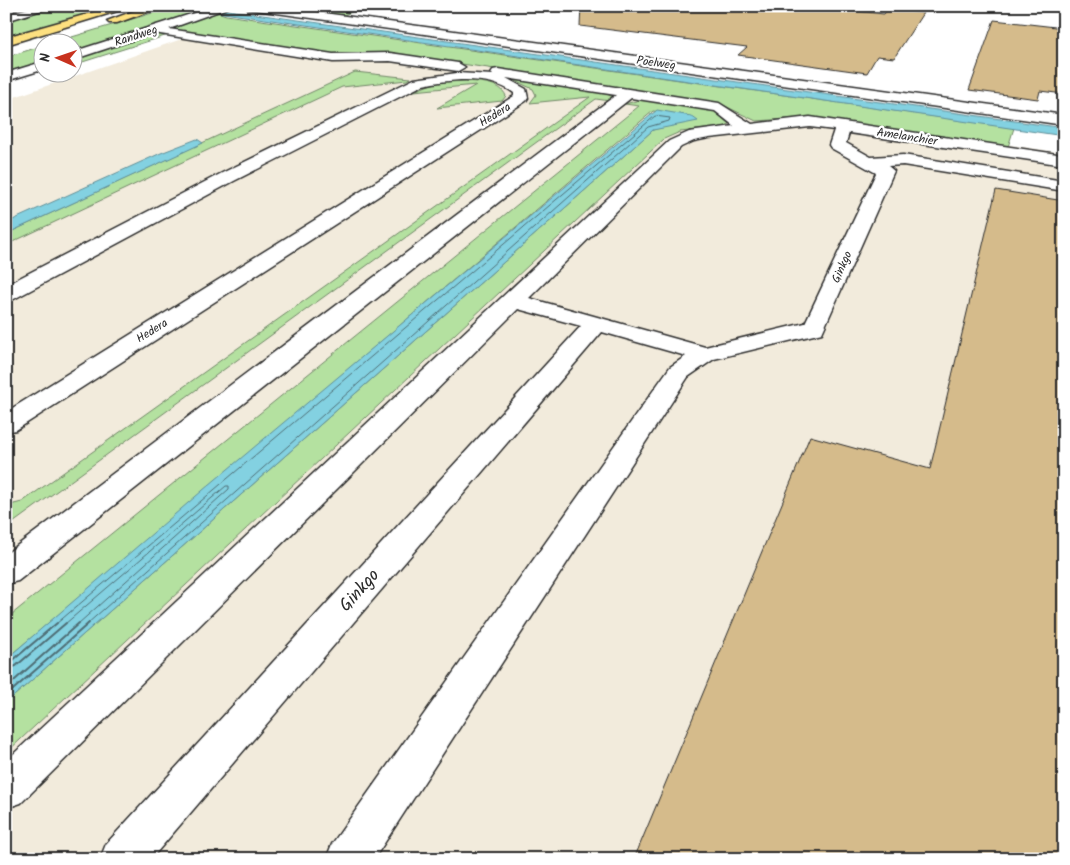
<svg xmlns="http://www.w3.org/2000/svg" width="1070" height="865" font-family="Kalam,sans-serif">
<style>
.built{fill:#f2ebdc}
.green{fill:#b4e1a0;stroke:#708666}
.water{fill:#83d1e1;stroke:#608f98}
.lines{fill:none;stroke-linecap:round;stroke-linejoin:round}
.shore-far1{stroke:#4e6d74;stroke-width:1}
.shore{stroke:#4e6d74;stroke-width:2}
.building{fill:#d5bb8b;stroke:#2b2b2b}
.minor-casing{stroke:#2b2b2b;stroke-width:3}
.highway-casing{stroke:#2b2b2b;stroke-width:3}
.minor{fill:#fff;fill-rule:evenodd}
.highway{fill:#fde080;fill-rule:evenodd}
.labels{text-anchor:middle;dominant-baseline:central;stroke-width:4.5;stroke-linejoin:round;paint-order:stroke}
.far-street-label{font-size:12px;fill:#2b2b2b;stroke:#fff}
.near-street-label{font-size:18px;fill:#2b2b2b;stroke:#fff}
</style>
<rect width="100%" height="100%" fill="#fff"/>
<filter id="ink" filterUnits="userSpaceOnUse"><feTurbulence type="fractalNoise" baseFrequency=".02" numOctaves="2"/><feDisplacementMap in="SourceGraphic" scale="10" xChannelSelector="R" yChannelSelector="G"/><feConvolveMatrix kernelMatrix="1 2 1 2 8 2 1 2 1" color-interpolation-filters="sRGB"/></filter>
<g filter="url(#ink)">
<path class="built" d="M219,26L1064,153V859H6V100Z"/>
<g class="green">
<path d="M58,6H120L6,36V20Z"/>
<path d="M176,6H189L185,8L193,11H204L73,54L72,42H55Z"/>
<path d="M271,6H367L341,16Z"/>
<path d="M217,12L226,15L1014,128L1008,147L803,118L756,121L719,103L409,56H339L170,29Z"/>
<path d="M150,34L168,35L73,65L72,59Z"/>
<path d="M42,46V63L6,75V57Z"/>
<path d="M355,72L411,78L407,80L342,87L6,245V234Z"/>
<path d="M511,79L605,93L613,97L610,101L596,99L6,528V506L22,502L590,97L530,103L536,95L533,89Z"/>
<path d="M463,81C476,82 500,81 506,96L502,101L437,108L476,85L414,91L434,83Z"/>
<path d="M643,99L713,110L729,124L724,127L680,132L664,139L6,753V703L653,130L694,117L653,111L6,659V619L639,106L625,104Z"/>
</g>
<g class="water">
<path d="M189,6H213V8L1064,128V136L217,12L185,9Z"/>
<path d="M657,110L691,116L698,121L653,130L6,703V659L209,485Z"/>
<path d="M197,139L203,143L6,234V223L161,153Z"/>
</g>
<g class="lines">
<g class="shore-far1">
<path d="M56,624L655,116L670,118L669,121L648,127L87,624"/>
<path d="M65,624L226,486H229V489L78,624"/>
</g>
<g class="shore">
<path d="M6,663L12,661L57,623"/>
<path d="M6,669L16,666L66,623"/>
<path d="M6,688L79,623"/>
<path d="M6,696L89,623"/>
</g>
</g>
<g class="building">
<path d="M581,6H810L884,14L888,9L923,13L894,58L877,56L867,73L738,55L747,47L580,26Z"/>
<path d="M994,20L1064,28V94L1040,91L1038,99L969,90Z"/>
<path d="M996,190L1064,201V859H634L810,436L930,469Z"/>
</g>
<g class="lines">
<defs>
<g id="minor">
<path d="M37,6H55L6,21V14Z"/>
<path d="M216,6H233L169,29L333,54L390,53L458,63L465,67L458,71L390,61L333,62L154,33L72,60V52Z"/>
<path d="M243,6H273L1064,115V125L248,9Z"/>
<path d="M42,62V70L6,81V73Z"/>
<path d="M498,69L719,103L752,124L810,117L1064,155V165L849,133L846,143L871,157L903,155L1064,181V191L903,165L888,166L894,171L822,333L714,359L688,377L374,859H326L332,844L670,367L686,356L602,332L151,859H100L106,844L581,326L518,309L21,803L6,808V761L669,141L689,132L734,126L715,111L631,98L18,581L6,584V554L616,95L506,78L526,89L528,98L526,101L16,430L6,432V412L514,96V93C490,75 451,79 423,85L234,181L14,299L6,301V285L222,173L414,79L457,73L493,75L491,73L493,70ZM810,127L834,130L829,145L831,148L876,173L805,323L705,347L529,298L681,147L694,141L709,138Z"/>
</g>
<g id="highway">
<path d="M116,6H134L6,45V37Z"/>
<path d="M147,6H164L117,23H109L107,21Z"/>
</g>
</defs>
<use href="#minor" class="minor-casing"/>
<use href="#highway" class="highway-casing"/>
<use href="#minor" class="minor"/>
<use href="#highway" class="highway"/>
</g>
</g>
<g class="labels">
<g class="far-street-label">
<text transform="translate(136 36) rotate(-18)">Randweg</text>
<text transform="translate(656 63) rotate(8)">Poelweg</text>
<text transform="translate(495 115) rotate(-32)">Hedera</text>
<text transform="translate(907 137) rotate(9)">Amelanchier</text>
<text transform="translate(842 267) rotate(-66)">Ginkgo</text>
<text transform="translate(152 331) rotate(-32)">Hedera</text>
</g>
<g class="near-street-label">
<text transform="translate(360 591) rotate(-48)">Ginkgo</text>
</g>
</g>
<rect width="1070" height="865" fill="none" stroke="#fff" stroke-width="25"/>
<rect x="12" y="12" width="1045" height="840" fill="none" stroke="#2b2b2b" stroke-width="2" filter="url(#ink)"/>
<g transform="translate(58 58) rotate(272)"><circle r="24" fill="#ffffff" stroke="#aaaaaa"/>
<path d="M0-4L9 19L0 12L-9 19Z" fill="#c8321e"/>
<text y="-8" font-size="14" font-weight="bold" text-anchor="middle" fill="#2b2b2b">N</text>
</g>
</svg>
